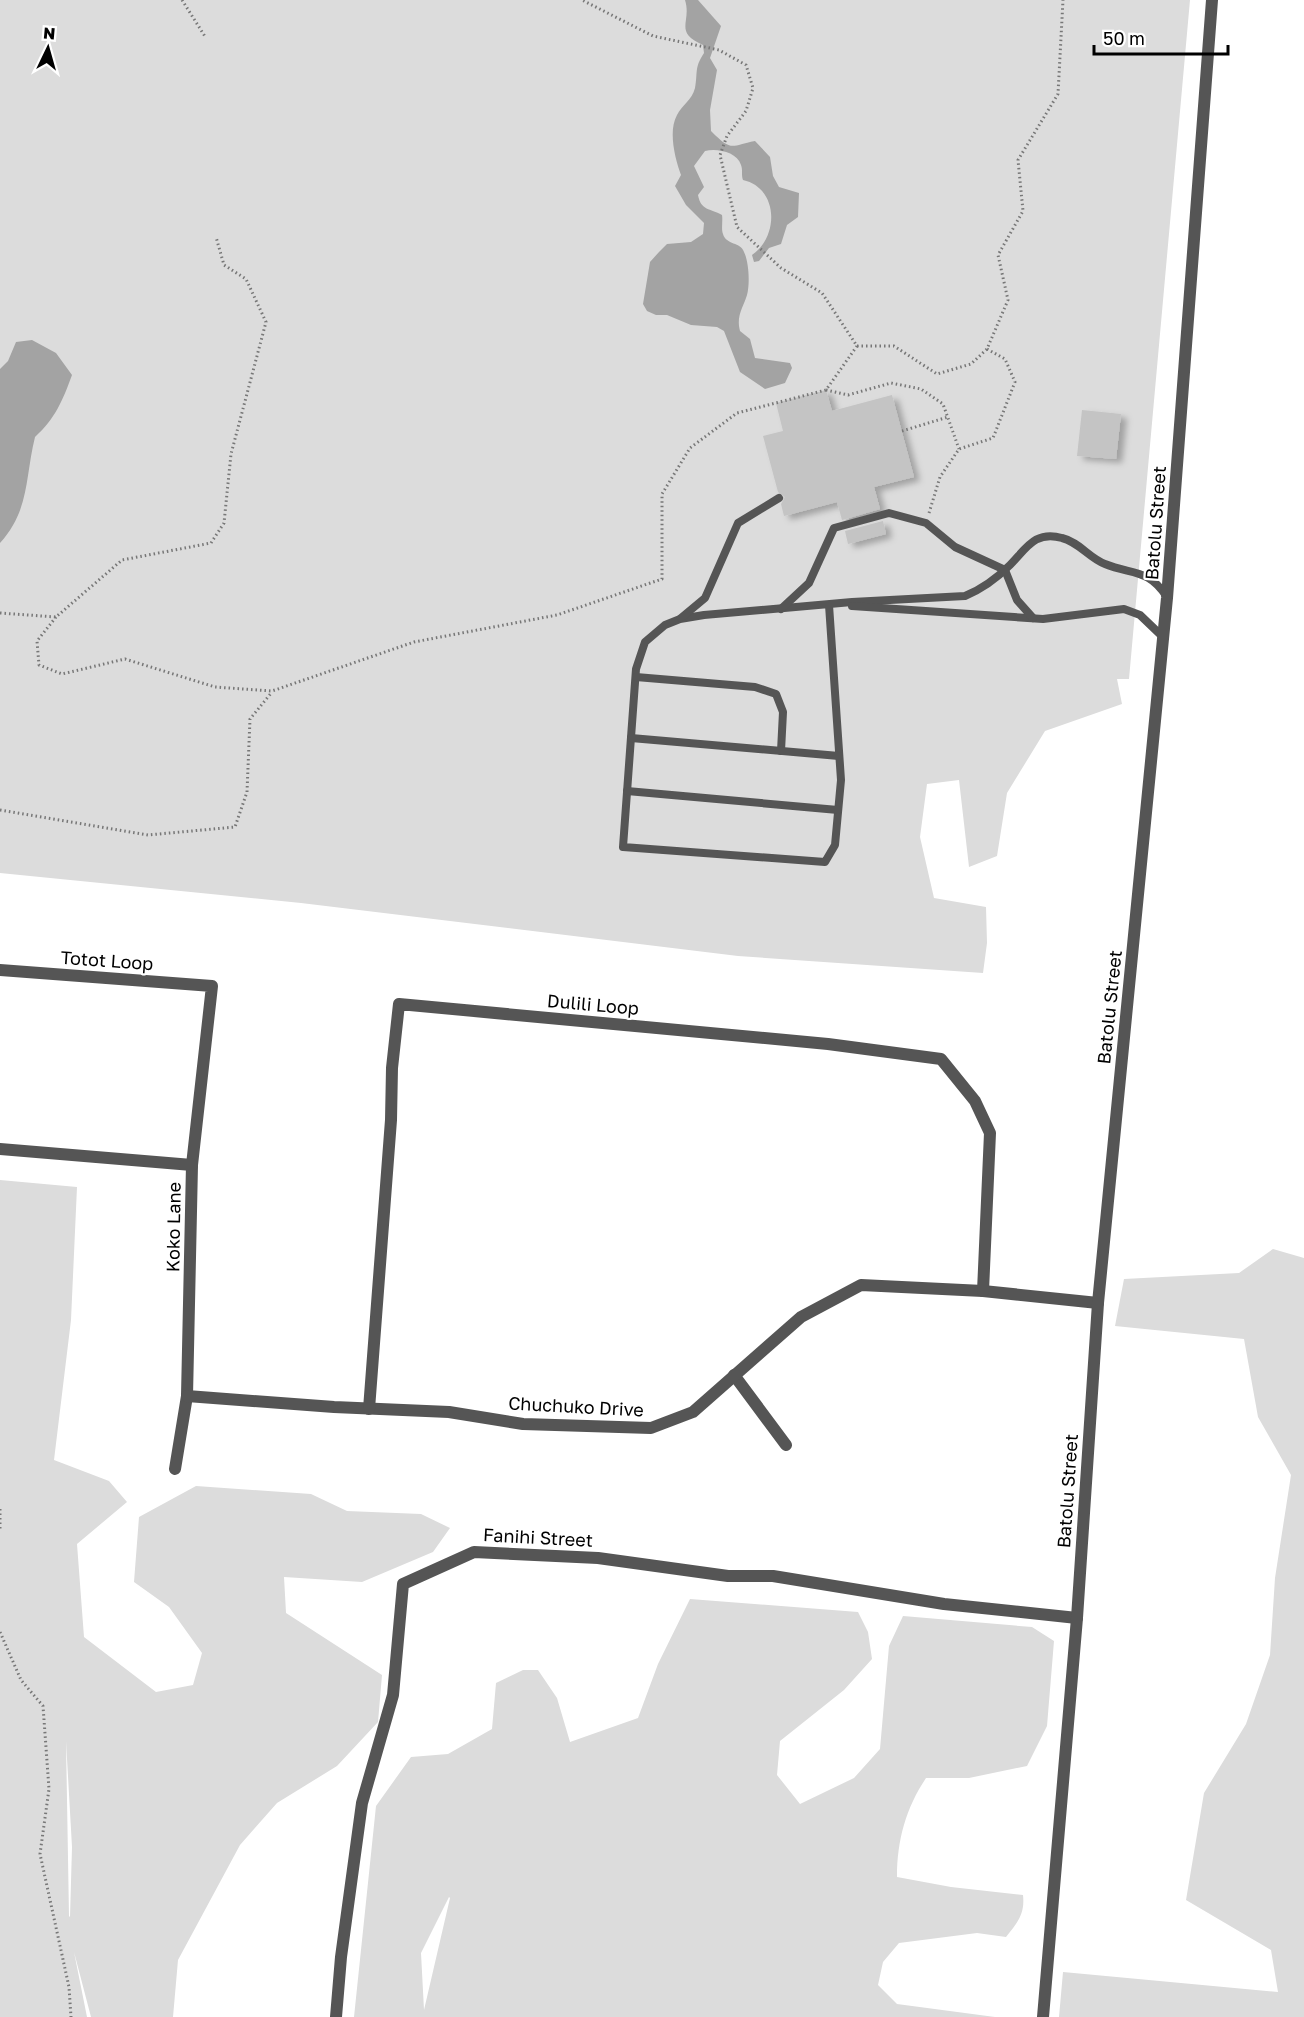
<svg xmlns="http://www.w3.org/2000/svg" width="1304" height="2017" font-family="'Golos Text',sans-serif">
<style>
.green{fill:#dcdcdc;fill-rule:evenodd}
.water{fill:#a3a3a3}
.building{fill:#c4c4c4;filter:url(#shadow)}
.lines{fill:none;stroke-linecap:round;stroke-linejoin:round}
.path{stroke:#777;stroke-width:3;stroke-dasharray:1.5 3;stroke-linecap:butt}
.lane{stroke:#555;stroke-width:8}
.street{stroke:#555;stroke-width:12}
.labels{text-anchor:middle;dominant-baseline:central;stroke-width:4.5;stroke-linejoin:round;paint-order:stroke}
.street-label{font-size:18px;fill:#000;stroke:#fff}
</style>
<defs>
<filter id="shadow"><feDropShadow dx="6" dy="4" stdDeviation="3" flood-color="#0004"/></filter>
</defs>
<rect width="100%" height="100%" fill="#fff"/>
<g class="green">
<path d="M0,0H1190L1129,679H1117L1122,704L1045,731L1007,793L997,856L969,867L959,780L927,784L920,837L934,898L986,907L987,943L983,973L738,956L301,903L0,873Z"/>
<path d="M0,1180L77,1187L71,1320L54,1460L109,1481L127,1502L77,1544L84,1637L156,1692L193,1685L202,1653L169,1607L134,1582L139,1517L196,1486L311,1494L347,1511L421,1514L450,1528L433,1552L362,1582L284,1577L286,1613L382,1675L378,1722L337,1766L277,1803L240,1845L178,1960L173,2017H91L74,1952L87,2017H0ZM66,1741L72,1847L70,1917L69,1916Z"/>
<path d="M1273,1249L1304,1258V2017H1059L1063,1972L1278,1992L1271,1950L1186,1900L1204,1793L1246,1724L1270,1655L1275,1578L1291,1475L1258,1417L1244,1339L1115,1326L1124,1279L1239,1273Z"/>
<path d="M690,1599L858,1612L868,1632L872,1659L844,1690L780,1741L777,1775L800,1804L854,1778L880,1749L889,1646L903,1616L1032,1627L1054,1641L1047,1726L1027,1766L969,1778H926C906,1808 897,1840 897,1877L951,1887L1023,1895C1025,1914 1018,1922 1006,1937L977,1933L899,1943L883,1962L878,1985L897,2004L995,2017H354L376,1806L411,1757L448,1754L492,1729L496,1683L523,1670H538L557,1698L570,1742L638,1718L658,1664ZM449,1897L450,1898L424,2010L421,1953Z"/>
</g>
<g class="water">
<path d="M685,0H698L721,26L710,58L717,70L710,110L711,131C732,152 730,146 755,141L770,157L773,176L779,187L799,193L798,217L787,225L781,244L769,248L759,261L754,262L752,255C779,237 779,188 743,180C741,175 743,170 741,165C737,152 717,148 705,151L694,166L704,187L698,195C701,211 710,208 722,215C723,221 721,229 723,234C726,245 741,242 744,252C749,262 750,284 747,295C743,308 736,316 740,331L750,339L755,358L790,363L792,368L785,383L765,389L740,372L724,331L717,327L691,325L667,315H656L647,311L643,304L650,262L659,252L667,244L691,242L703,234L704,223L686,205L675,186L681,175C675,159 668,131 677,115C682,105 692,100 695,88C698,72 694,68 704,53L703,45C673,32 692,22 685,0Z"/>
<path d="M32,340L56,353L72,375C63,400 55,419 35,437C25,477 30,510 0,543V369L8,361L16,342Z"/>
</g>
<g class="building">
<path d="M826,390L832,411L892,395L914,477L874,487L880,509L842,520L837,502L784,516L781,504L785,497L778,492L763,436L783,431L776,403Z"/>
<path d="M1082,410L1121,414L1116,459L1077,456Z"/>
<path d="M883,521L886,534L848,544L845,531Z"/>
</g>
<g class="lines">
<g class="path">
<path d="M182,0L206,38"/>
<path d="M857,346H894L937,374L971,364L987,349L1008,300L998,255L1023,211L1018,160L1058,94L1063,0"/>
<path d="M826,390L848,395L891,383L921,389L943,404L959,449"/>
<path d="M902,431L948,417"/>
<path d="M929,513L940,477L959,449L993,438L1015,382L1005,359L987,349"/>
<path d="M0,613L56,617L122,560L211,543L224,523L231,454L266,322L246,279L224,265L216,237"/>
<path d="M56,617L37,641L39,665L62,674L125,659L215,687L272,691L414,642L557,615L662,579V494L690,448L737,413L826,390L857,346L822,293L781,268L737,227L720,155L727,136L746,111L753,88L746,65L719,50L653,36L582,0"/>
<path d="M0,810L148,835L235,827L247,792L250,719L272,692"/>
<path d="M0,1509V1529"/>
<path d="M0,1632L21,1680L43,1706L49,1789L40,1854L69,1987L71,2017"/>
</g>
<g class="lane">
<path d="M829,605L841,780L835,845L825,862L623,847L636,669L645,642L665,625L680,619L704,615L852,602L965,596C982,589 997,578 1010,565C1026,549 1035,530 1062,538C1079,542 1089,558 1105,564C1132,575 1148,568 1167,597"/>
<path d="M852,606L1043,619L1124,609L1140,615L1164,638"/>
<path d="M781,609L809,583L834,528L889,513L926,523L955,547L1005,570L1017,600L1033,618"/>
<path d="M681,618L705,598L738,523L779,498"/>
<path d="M636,677L755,687L776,694L783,712L781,751"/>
<path d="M631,738L839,756"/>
<path d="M627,791L838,810"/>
</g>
<g class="street">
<path d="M0,970L212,986L192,1165L187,1396L175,1469"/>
<path d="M0,1149L192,1165"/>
<path d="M734,1375L786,1445"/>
<path d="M187,1396L334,1407L449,1412L523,1424L651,1428L693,1412L801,1317L861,1285L983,1291L1098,1303"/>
<path d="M369,1409L391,1120L392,1068L399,1004L828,1044L941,1059L975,1101L990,1133L983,1291"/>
<path d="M336,2017L341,1957L362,1803L393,1695L403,1584L474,1552L598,1558L728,1576H773L944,1604L1077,1618"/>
<path d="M1043,2017L1077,1618L1098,1303L1167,598L1212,0"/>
</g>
</g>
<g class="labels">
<g class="street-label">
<text transform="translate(1155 523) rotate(-86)">Batolu Street</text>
<text transform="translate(107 960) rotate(4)">Totot Loop</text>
<text transform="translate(593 1004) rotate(5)">Dulili Loop</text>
<text transform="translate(1109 1007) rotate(-84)">Batolu Street</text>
<text transform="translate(173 1227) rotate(-89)">Koko Lane</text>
<text transform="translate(576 1406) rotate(3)">Chuchuko Drive</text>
<text transform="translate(1067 1491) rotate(-86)">Batolu Street</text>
<text transform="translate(538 1537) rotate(3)">Fanihi Street</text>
</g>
</g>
<g transform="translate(48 48) rotate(5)" stroke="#ffffff" stroke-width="4.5" paint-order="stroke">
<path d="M0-4.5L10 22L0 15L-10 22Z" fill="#000000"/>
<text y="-9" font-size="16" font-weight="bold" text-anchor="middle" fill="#000000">N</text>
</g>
<path d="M1094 45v9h134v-9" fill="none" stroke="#000000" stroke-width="3"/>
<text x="1103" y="45" font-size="18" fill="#000000" stroke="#ffffff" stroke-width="4.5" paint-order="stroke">50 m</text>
</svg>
